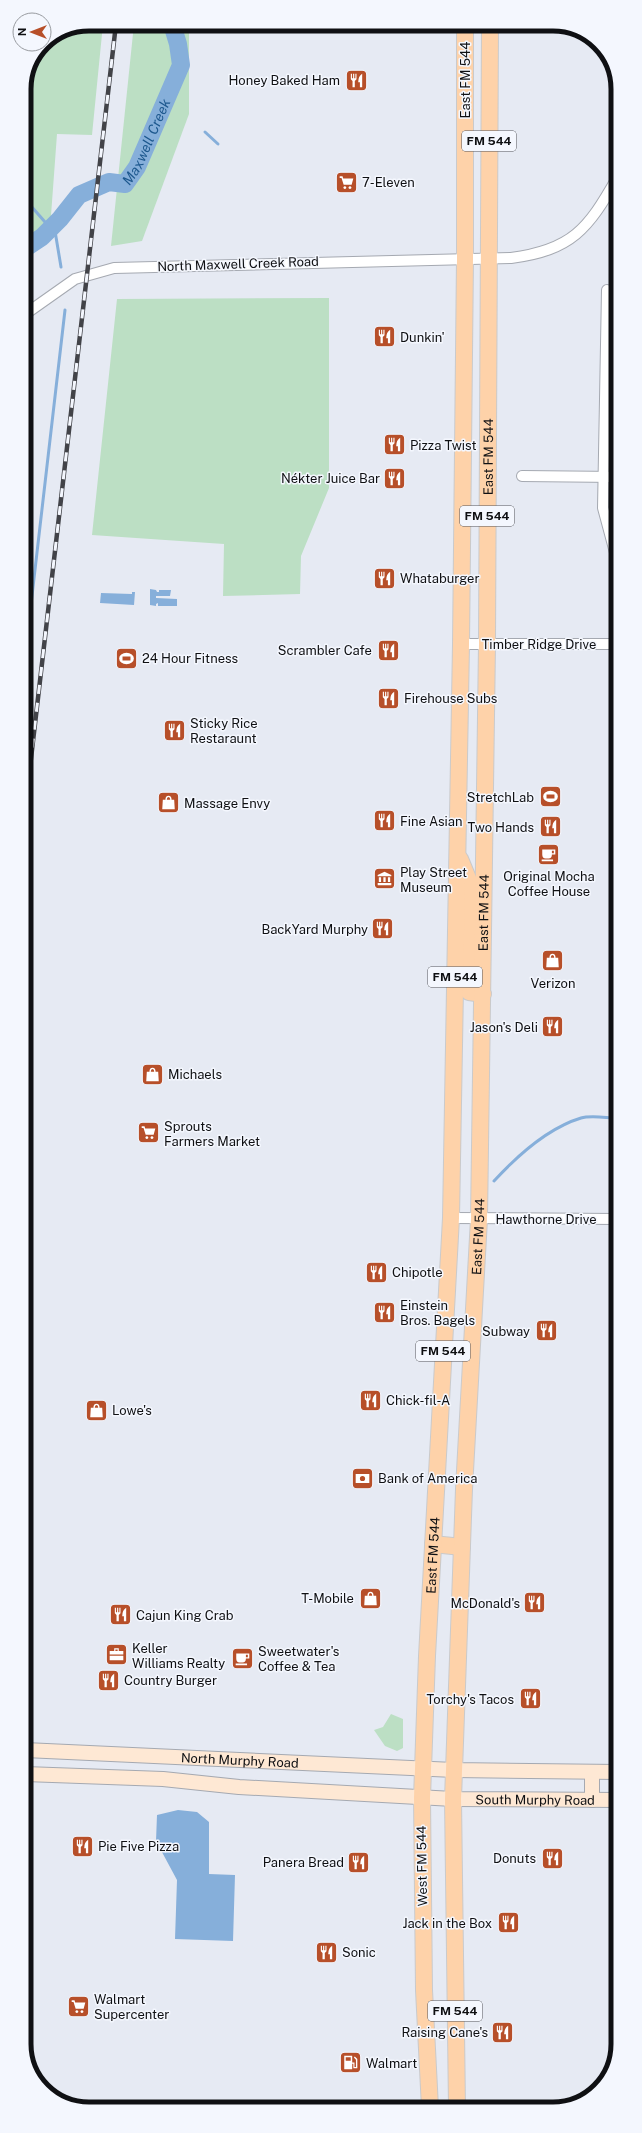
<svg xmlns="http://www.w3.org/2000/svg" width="642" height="2133" font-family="'Public Sans',sans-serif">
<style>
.green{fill:#bcdfc4}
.water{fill:#86afda}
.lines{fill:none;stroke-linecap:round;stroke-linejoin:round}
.stream{stroke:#86afda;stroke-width:3}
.river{stroke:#86afda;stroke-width:18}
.street-casing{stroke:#a5a9b1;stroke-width:12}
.secondary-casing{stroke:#a5a9b1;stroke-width:16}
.primary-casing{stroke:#cacacb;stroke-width:18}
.street{stroke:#fff;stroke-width:10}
.secondary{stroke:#fee8d4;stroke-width:14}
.primary{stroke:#fed2a9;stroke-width:16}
.rail-casing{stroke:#424348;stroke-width:4.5}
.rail{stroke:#f4f7fe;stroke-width:3;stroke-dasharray:9;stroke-linecap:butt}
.labels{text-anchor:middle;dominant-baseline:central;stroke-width:3;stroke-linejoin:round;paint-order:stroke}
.shield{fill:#f4f7fe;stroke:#54555a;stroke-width:1}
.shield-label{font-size:12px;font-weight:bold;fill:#0f1013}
.poi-label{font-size:13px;fill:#0f1013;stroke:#f4f7fe;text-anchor:start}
.street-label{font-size:13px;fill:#0f1013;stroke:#f4f7fe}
.water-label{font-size:14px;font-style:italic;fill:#1d588e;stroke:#f4f7fe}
.rim{fill:none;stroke:#0f1013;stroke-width:5}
</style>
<rect width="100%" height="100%" fill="#e6eaf3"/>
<g class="green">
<path d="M89,24H103L92,135L57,134L50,229L42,237L24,248V89L44,43Z"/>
<path d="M134,24H189V114L142,241L111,246Z"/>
<path d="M329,298V488L301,556L300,594L223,596L224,544L92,535L117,299Z"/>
<path d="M391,1714L403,1719V1748L397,1751L385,1746L374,1730L383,1727Z"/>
</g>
<g class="water">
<path d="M150,589L156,590L157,592H159V590H171L170,596H156V598L177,599V606H158V603L156,604V606L150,605Z"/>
<path d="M132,592H135L134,605L100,603L101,593L132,594Z"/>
<path d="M178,1810L197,1812L209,1822V1874L235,1875L233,1941L175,1939L177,1880L156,1841L157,1815Z"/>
</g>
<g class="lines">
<g class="stream">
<path d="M205,132L218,144"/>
<path d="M24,198L45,222L54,225L61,267"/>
<path d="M24,665L65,310"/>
<path d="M494,1181C517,1156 548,1128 581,1118C591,1115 607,1118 617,1118"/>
</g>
<path class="river" id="s1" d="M24,249L42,237L60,219L79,195L109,182L125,184L137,167L181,65L178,44L172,24"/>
<defs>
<g id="street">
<path d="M607,290L603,508L617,560"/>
<path d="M24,315L75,279L114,268L511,258C572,250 588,229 617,178"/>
<path d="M522,476L617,477"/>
<path d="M461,644H617"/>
<path d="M451,1218L617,1219"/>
</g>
<g id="secondary">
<path id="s2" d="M25,1750L454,1770L618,1772"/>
<path id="s3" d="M25,1774L163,1779L239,1787L453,1799L618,1800"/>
<path d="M592,1800V1772"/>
</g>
<g id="primary">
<path d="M460,859L469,881V992L483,994"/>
<path d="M433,1544L462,1547"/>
<path id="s4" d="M430,2108L424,1990L422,1798L427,1656L451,1218L461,644L465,258V24"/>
<path id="s5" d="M457,2108L453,1799L464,1489L479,1219L487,644L490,24"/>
</g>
</defs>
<use href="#street" class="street-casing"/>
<use href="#secondary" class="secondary-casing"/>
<use href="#primary" class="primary-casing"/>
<use href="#street" class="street"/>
<use href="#secondary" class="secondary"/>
<use href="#primary" class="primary"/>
<defs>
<path id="rail" d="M24,819L116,24"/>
</defs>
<use href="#rail" class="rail-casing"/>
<use href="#rail" class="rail"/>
</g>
<defs>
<symbol id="restaurant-square" viewBox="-11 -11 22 22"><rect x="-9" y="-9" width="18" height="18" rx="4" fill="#b74f29" stroke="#f4f7fe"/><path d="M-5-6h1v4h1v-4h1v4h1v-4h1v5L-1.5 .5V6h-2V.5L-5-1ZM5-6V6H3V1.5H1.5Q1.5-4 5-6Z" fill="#fff"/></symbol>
<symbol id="supermarket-square" viewBox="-11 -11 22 22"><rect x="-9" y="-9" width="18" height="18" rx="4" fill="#b74f29" stroke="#f4f7fe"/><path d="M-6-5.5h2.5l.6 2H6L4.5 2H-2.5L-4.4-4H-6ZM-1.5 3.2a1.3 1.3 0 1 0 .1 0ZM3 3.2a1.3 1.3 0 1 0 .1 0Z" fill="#fff"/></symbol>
<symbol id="stadium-square" viewBox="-11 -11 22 22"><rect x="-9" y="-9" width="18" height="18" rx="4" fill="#b74f29" stroke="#f4f7fe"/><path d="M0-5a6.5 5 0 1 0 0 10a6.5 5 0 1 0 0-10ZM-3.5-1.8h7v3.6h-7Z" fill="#fff"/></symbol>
<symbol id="shop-square" viewBox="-11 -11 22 22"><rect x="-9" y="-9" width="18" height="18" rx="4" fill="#b74f29" stroke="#f4f7fe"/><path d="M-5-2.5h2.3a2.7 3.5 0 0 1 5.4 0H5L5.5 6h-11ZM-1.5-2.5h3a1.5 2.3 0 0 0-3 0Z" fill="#fff"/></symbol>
<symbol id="cafe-square" viewBox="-11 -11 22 22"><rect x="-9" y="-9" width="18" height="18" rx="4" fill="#b74f29" stroke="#f4f7fe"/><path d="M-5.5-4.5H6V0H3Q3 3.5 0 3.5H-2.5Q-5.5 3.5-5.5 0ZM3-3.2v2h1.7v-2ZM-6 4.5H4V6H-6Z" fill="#fff"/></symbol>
<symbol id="museum-square" viewBox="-11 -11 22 22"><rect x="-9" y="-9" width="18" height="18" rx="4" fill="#b74f29" stroke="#f4f7fe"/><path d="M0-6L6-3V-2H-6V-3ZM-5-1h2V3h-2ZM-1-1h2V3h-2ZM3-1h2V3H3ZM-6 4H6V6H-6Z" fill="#fff"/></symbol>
<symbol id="bank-square" viewBox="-11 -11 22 22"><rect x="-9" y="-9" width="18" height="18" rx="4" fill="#b74f29" stroke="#f4f7fe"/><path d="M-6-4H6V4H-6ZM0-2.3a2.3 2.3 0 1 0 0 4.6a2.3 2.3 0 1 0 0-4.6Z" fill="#fff"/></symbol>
<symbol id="office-square" viewBox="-11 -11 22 22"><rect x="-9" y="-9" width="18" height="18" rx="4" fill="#b74f29" stroke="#f4f7fe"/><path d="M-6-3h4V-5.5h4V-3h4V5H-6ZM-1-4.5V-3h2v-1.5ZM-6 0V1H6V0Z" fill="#fff"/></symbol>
<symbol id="fuel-square" viewBox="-11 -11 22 22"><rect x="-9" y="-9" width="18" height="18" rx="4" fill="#b74f29" stroke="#f4f7fe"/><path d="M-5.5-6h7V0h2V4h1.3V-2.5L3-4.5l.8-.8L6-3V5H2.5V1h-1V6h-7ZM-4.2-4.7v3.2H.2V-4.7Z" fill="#fff"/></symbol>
</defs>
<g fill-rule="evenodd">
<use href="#restaurant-square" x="344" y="68" width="25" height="25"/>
<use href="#supermarket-square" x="334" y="170" width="25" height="25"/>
<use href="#restaurant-square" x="372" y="324" width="25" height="25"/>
<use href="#restaurant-square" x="382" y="432" width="25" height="25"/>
<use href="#restaurant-square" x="382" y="466" width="25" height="25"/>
<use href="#restaurant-square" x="372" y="566" width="25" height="25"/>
<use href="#restaurant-square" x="376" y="638" width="25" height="25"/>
<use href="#stadium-square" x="114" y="646" width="25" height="25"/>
<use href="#restaurant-square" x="376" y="686" width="25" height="25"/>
<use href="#restaurant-square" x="162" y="718" width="25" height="25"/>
<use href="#stadium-square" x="538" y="784" width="25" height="25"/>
<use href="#shop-square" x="156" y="790" width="25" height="25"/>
<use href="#restaurant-square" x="372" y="808" width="25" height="25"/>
<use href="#restaurant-square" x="538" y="814" width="25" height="25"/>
<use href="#cafe-square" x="536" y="842" width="25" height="25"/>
<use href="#museum-square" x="372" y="866" width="25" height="25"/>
<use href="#restaurant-square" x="370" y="916" width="25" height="25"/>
<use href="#shop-square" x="540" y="948" width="25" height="25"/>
<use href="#restaurant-square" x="540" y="1014" width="25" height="25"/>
<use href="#shop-square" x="140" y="1062" width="25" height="25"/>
<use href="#supermarket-square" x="136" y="1120" width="25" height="25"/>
<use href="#restaurant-square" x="364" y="1260" width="25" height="25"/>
<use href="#restaurant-square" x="372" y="1300" width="25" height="25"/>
<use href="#restaurant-square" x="534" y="1318" width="25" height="25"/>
<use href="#restaurant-square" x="358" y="1388" width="25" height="25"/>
<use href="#shop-square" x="84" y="1398" width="25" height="25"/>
<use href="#bank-square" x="350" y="1466" width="25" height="25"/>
<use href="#shop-square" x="358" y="1586" width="25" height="25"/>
<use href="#restaurant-square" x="522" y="1590" width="25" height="25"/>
<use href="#restaurant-square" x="108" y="1602" width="25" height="25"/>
<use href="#office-square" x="104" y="1642" width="25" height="25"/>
<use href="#cafe-square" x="230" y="1646" width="25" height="25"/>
<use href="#restaurant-square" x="96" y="1668" width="25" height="25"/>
<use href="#restaurant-square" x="518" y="1686" width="25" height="25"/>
<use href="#restaurant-square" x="70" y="1834" width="25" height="25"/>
<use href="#restaurant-square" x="540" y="1846" width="25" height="25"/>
<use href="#restaurant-square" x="346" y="1850" width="25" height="25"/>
<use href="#restaurant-square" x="496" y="1910" width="25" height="25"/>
<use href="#restaurant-square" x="314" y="1940" width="25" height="25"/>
<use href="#supermarket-square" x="66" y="1994" width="25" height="25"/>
<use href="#restaurant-square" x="490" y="2020" width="25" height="25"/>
<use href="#fuel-square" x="338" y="2050" width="25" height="25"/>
</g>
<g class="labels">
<g class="shield">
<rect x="462" y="131" width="54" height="20" rx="3"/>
<rect x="460" y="506" width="54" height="20" rx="3"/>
<rect x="428" y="967" width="54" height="20" rx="3"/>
<rect x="416" y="1341" width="54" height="20" rx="3"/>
<rect x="428" y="2001" width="54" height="20" rx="3"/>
</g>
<g class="shield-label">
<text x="489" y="141">FM 544</text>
<text x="487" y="516">FM 544</text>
<text x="455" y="977">FM 544</text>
<text x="443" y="1351">FM 544</text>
<text x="455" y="2011">FM 544</text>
</g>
<g class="poi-label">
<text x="340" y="80" text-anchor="end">Honey Baked Ham</text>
<text x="362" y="182">7-Eleven</text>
<text x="400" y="337">Dunkin'</text>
<text x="410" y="445">Pizza Twist</text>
<text x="380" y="478" text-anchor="end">Nékter Juice Bar</text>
<text x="400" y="578">Whataburger</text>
<text x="372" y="650" text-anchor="end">Scrambler Cafe</text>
<text x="142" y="658">24 Hour Fitness</text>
<text x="404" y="698">Firehouse Subs</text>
<text x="190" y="723">Sticky Rice<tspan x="190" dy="15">Restaraunt</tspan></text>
<text x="534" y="797" text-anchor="end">StretchLab</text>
<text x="184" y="803">Massage Envy</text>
<text x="400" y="821">Fine Asian</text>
<text x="534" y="827" text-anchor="end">Two Hands</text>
<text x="400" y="872">Play Street<tspan x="400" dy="15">Museum</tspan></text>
<text x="549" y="876" text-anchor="middle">Original Mocha<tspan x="549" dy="15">Coffee House</tspan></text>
<text x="368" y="929" text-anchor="end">BackYard Murphy</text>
<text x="553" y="983" text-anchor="middle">Verizon</text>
<text x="538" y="1027" text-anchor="end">Jason's Deli</text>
<text x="168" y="1074">Michaels</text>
<text x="164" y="1126">Sprouts<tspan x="164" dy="15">Farmers Market</tspan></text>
<text x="392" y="1272">Chipotle</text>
<text x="400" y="1305">Einstein<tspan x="400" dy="15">Bros. Bagels</tspan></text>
<text x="530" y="1331" text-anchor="end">Subway</text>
<text x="386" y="1400">Chick-fil-A</text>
<text x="112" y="1410">Lowe's</text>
<text x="378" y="1478">Bank of America</text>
<text x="354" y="1598" text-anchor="end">T-Mobile</text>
<text x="520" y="1603" text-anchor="end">McDonald's</text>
<text x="136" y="1615">Cajun King Crab</text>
<text x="132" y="1648">Keller<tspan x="132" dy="15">Williams Realty</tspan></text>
<text x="258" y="1651">Sweetwater's<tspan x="258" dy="15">Coffee &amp; Tea</tspan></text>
<text x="124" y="1680">Country Burger</text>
<text x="514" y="1699" text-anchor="end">Torchy's Tacos</text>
<text x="98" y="1846">Pie Five Pizza</text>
<text x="536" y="1858" text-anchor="end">Donuts</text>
<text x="344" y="1862" text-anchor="end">Panera Bread</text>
<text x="492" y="1923" text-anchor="end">Jack in the Box</text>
<text x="342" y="1952">Sonic</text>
<text x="94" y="1999">Walmart<tspan x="94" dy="15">Supercenter</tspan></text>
<text x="488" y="2032" text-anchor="end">Raising Cane's</text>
<text x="366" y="2063">Walmart</text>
</g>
<g class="street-label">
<text transform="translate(465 80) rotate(-90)">East FM 544</text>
<text transform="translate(238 264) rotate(-2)">North Maxwell Creek Road</text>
<text stroke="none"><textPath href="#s5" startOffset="1652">East FM 544</textPath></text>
<text x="539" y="644">Timber Ridge Drive</text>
<text stroke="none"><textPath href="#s5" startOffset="1196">East FM 544</textPath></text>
<text x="546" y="1219">Hawthorne Drive</text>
<text stroke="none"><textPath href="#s5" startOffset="872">East FM 544</textPath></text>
<text stroke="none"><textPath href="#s4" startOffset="553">East FM 544</textPath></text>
<text stroke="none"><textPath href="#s2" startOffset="215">North Murphy Road</textPath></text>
<text stroke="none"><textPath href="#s3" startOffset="511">South Murphy Road</textPath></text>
<text transform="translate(422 1866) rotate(-91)">West FM 544</text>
</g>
<g class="water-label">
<text stroke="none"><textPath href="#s1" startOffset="174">Maxwell Creek</textPath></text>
</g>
</g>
<path d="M0 0H642V2133H0ZM89 31H553A58 58 0 0 1 611 89V2044A58 58 0 0 1 553 2102H89A58 58 0 0 1 31 2044V89A58 58 0 0 1 89 31Z" fill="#f4f7fe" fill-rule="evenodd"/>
<path class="rim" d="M89 31H553A58 58 0 0 1 611 89V2044A58 58 0 0 1 553 2102H89A58 58 0 0 1 31 2044V89A58 58 0 0 1 89 31Z"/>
<g transform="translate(32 32) rotate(270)"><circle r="19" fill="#f4f7fe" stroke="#989ba0"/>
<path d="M0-3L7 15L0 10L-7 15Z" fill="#b74f29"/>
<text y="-6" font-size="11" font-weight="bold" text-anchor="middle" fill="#0f1013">N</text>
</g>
</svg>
